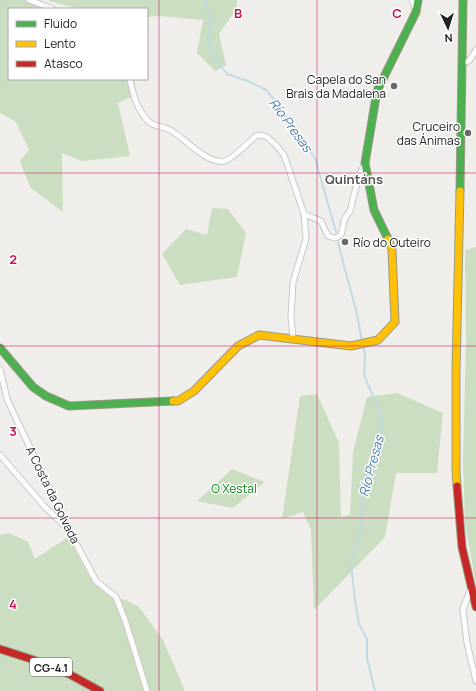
<svg xmlns="http://www.w3.org/2000/svg" width="476" height="691" font-family="Manrope,sans-serif">
<style>
.forest{fill:#cbdec1}
.lines{fill:none;stroke-linecap:round;stroke-linejoin:round}
.stream{stroke:#bfdbe3;stroke-width:2}
.street-casing{stroke:#c9c8c7;stroke-width:7}
.fast-casing{stroke:#999a82;stroke-width:9}
.slow-casing{stroke:#999a82;stroke-width:9}
.jam-casing{stroke:#999a82;stroke-width:9}
.street{stroke:#fdfcfc;stroke-width:5}
.fast{stroke:#4caf50;stroke-width:7}
.slow{stroke:#ffc107;stroke-width:7}
.jam{stroke:#c62828;stroke-width:7}
.grid{fill:none;stroke:#c2185b;stroke-width:1;stroke-opacity:0.55}
.poi-dot{fill:#6a6968;stroke:#fff;stroke-width:1.5}
.labels{text-anchor:middle;dominant-baseline:central;stroke-width:3;stroke-linejoin:round;paint-order:stroke}
.shield{fill:#fff;stroke:#646464;stroke-width:1}
.shield-label{font-size:11px;font-weight:bold;fill:#222}
.poi-label{font-size:12px;fill:#222;stroke:#fff;text-anchor:end}
.park-label{font-size:12px;fill:#0c8416;stroke:#fff}
.street-label{font-size:12px;fill:#222;stroke:#fff}
.water-label{font-size:13px;font-style:italic;fill:#4a7aab;stroke:#fff}
.neighbourhood-label{font-size:13px;font-weight:bold;fill:#555;stroke:#fff}
.grid-label{font-size:13px;text-anchor:middle;font-weight:bold;fill:#c2185b;stroke:#fff;stroke-width:3;stroke-linejoin:round;paint-order:stroke}
</style>
<rect width="100%" height="100%" fill="#f0eeeb"/>
<g class="forest">
<path d="M0,0H29L53,9H9V79H131L134,96L118,103L130,156L82,161L62,153L63,212L30,187L20,161L29,150L16,122L0,113Z"/>
<path d="M49,0H237V8L219,34L226,65L215,71L197,53L203,20L159,16L147,17V9H80L49,1Z"/>
<path d="M212,208L228,209L246,233L237,277L180,285L162,254L186,229L207,235Z"/>
<path d="M476,247V585L465,523L463,461L466,342L465,250Z"/>
<path d="M397,393L443,413L437,473H396L385,537L314,610L311,529L303,512L282,519L300,396L317,394L339,443L341,517L350,515L353,452L367,397Z"/>
<path d="M232,469L265,482L233,508L197,501Z"/>
<path d="M9,533L28,542L35,559L68,537L93,583L113,598L126,600L139,607L163,640L183,686L184,691H0V535Z"/>
</g>
<g class="lines">
<g class="stream">
<path d="M205,0L211,20L208,38L214,57L227,74L248,81L266,90L282,109L288,120L315,158L336,232"/>
<path d="M338,243L357,314L362,342"/>
<path d="M363,346L365,355L364,375L382,418L381,433L363,487V507L360,531L351,564L355,600L359,624L367,639V658L375,691"/>
</g>
<defs>
<g id="street">
<path d="M29,0L53,9"/>
<path d="M412,0L416,10"/>
<path d="M463,63L469,61L476,50"/>
<path d="M130,79C133,95 137,109 148,121C153,127 164,126 170,130C185,138 207,165 225,161C231,160 250,141 256,136L261,135L267,137L276,145L284,155L304,214L306,239L293,282L291,317L293,339"/>
<path d="M304,214L321,221L328,236L334,238L338,237L341,235L345,218L350,211L358,179L365,163"/>
<path d="M0,369L7,399L69,530L96,581L116,597L126,623L147,691"/>
<path d="M0,455L45,507L67,528"/>
<path d="M471,588L463,609L467,643L476,681"/>
</g>
<g id="fast">
<path d="M460,191L463,0"/>
<path d="M388,239L374,210L365,163L377,91L416,12L418,0"/>
<path d="M0,348L33,387L46,396L69,406L173,401"/>
</g>
<g id="slow">
<path d="M173,401H178L194,391L238,346L259,335L351,346L378,340L395,322L392,249L388,239"/>
<path d="M457,486L456,471V370L460,191"/>
</g>
<g id="jam">
<path d="M457,486L462,547L476,607"/>
<path d="M0,649L31,659L69,674L100,691"/>
</g>
</defs>
<use href="#street" class="street-casing"/>
<use href="#fast" class="fast-casing"/>
<use href="#slow" class="slow-casing"/>
<use href="#jam" class="jam-casing"/>
<use href="#street" class="street"/>
<use href="#fast" class="fast"/>
<use href="#slow" class="slow"/>
<use href="#jam" class="jam"/>
</g>
<path class="grid" d="M159,0V691M317,0V691M0,173H476M0,346H476M0,518H476"/>
<g class="poi-dot">
<circle cx="394" cy="86" r="4"/>
<circle cx="468" cy="133" r="4"/>
<circle cx="345" cy="242" r="4"/>
</g>
<g class="labels">
<rect class="shield" x="30" y="658" width="42" height="18" rx="3"/>
<g class="shield-label">
<text x="51" y="667">CG-4.1</text>
</g>
<g class="poi-label">
<text x="386" y="79">Capela do San<tspan x="386" dy="14">Brais da Madalena</tspan></text>
<text x="460" y="126">Cruceiro<tspan x="460" dy="14">das Ánimas</tspan></text>
<text x="353" y="242" text-anchor="start">Río do Outeiro</text>
</g>
<g class="park-label">
<text x="234" y="488">O Xestal</text>
</g>
<g class="street-label">
<text transform="translate(53 495) rotate(64)">A Costa da Golvada</text>
</g>
<g class="water-label">
<text transform="translate(291 125) rotate(54)">Río Presas</text>
<text transform="translate(371 466) rotate(-75)">Río Presas</text>
</g>
<g class="neighbourhood-label">
<text x="354" y="179">Quintáns</text>
</g>
</g>
<g class="grid-label">
<text x="238" y="18">B</text>
<text x="397" y="18">C</text>
<text x="13" y="264">2</text>
<text x="13" y="436">3</text>
<text x="13" y="609">4</text>
</g>
<rect x="8" y="8" width="140" height="72" fill="#ffffff" stroke="#a7a7a7"/>
<rect x="16" y="21" width="20" height="6" fill="#4caf50" stroke="#a7a7a7"/>
<text x="44" y="28" font-size="12" fill="#222222">Fluido</text>
<rect x="16" y="41" width="20" height="6" fill="#ffc107" stroke="#a7a7a7"/>
<text x="44" y="48" font-size="12" fill="#222222">Lento</text>
<rect x="16" y="61" width="20" height="6" fill="#c62828" stroke="#a7a7a7"/>
<text x="44" y="68" font-size="12" fill="#222222">Atasco</text>
<g transform="translate(448 28) rotate(176)" stroke="#ffffff" stroke-width="3" paint-order="stroke">
<path d="M0-3L7 15L0 10L-7 15Z" fill="#222222"/>
<text y="-6" font-size="11" font-weight="bold" text-anchor="middle" fill="#222222">N</text>
</g>
</svg>
